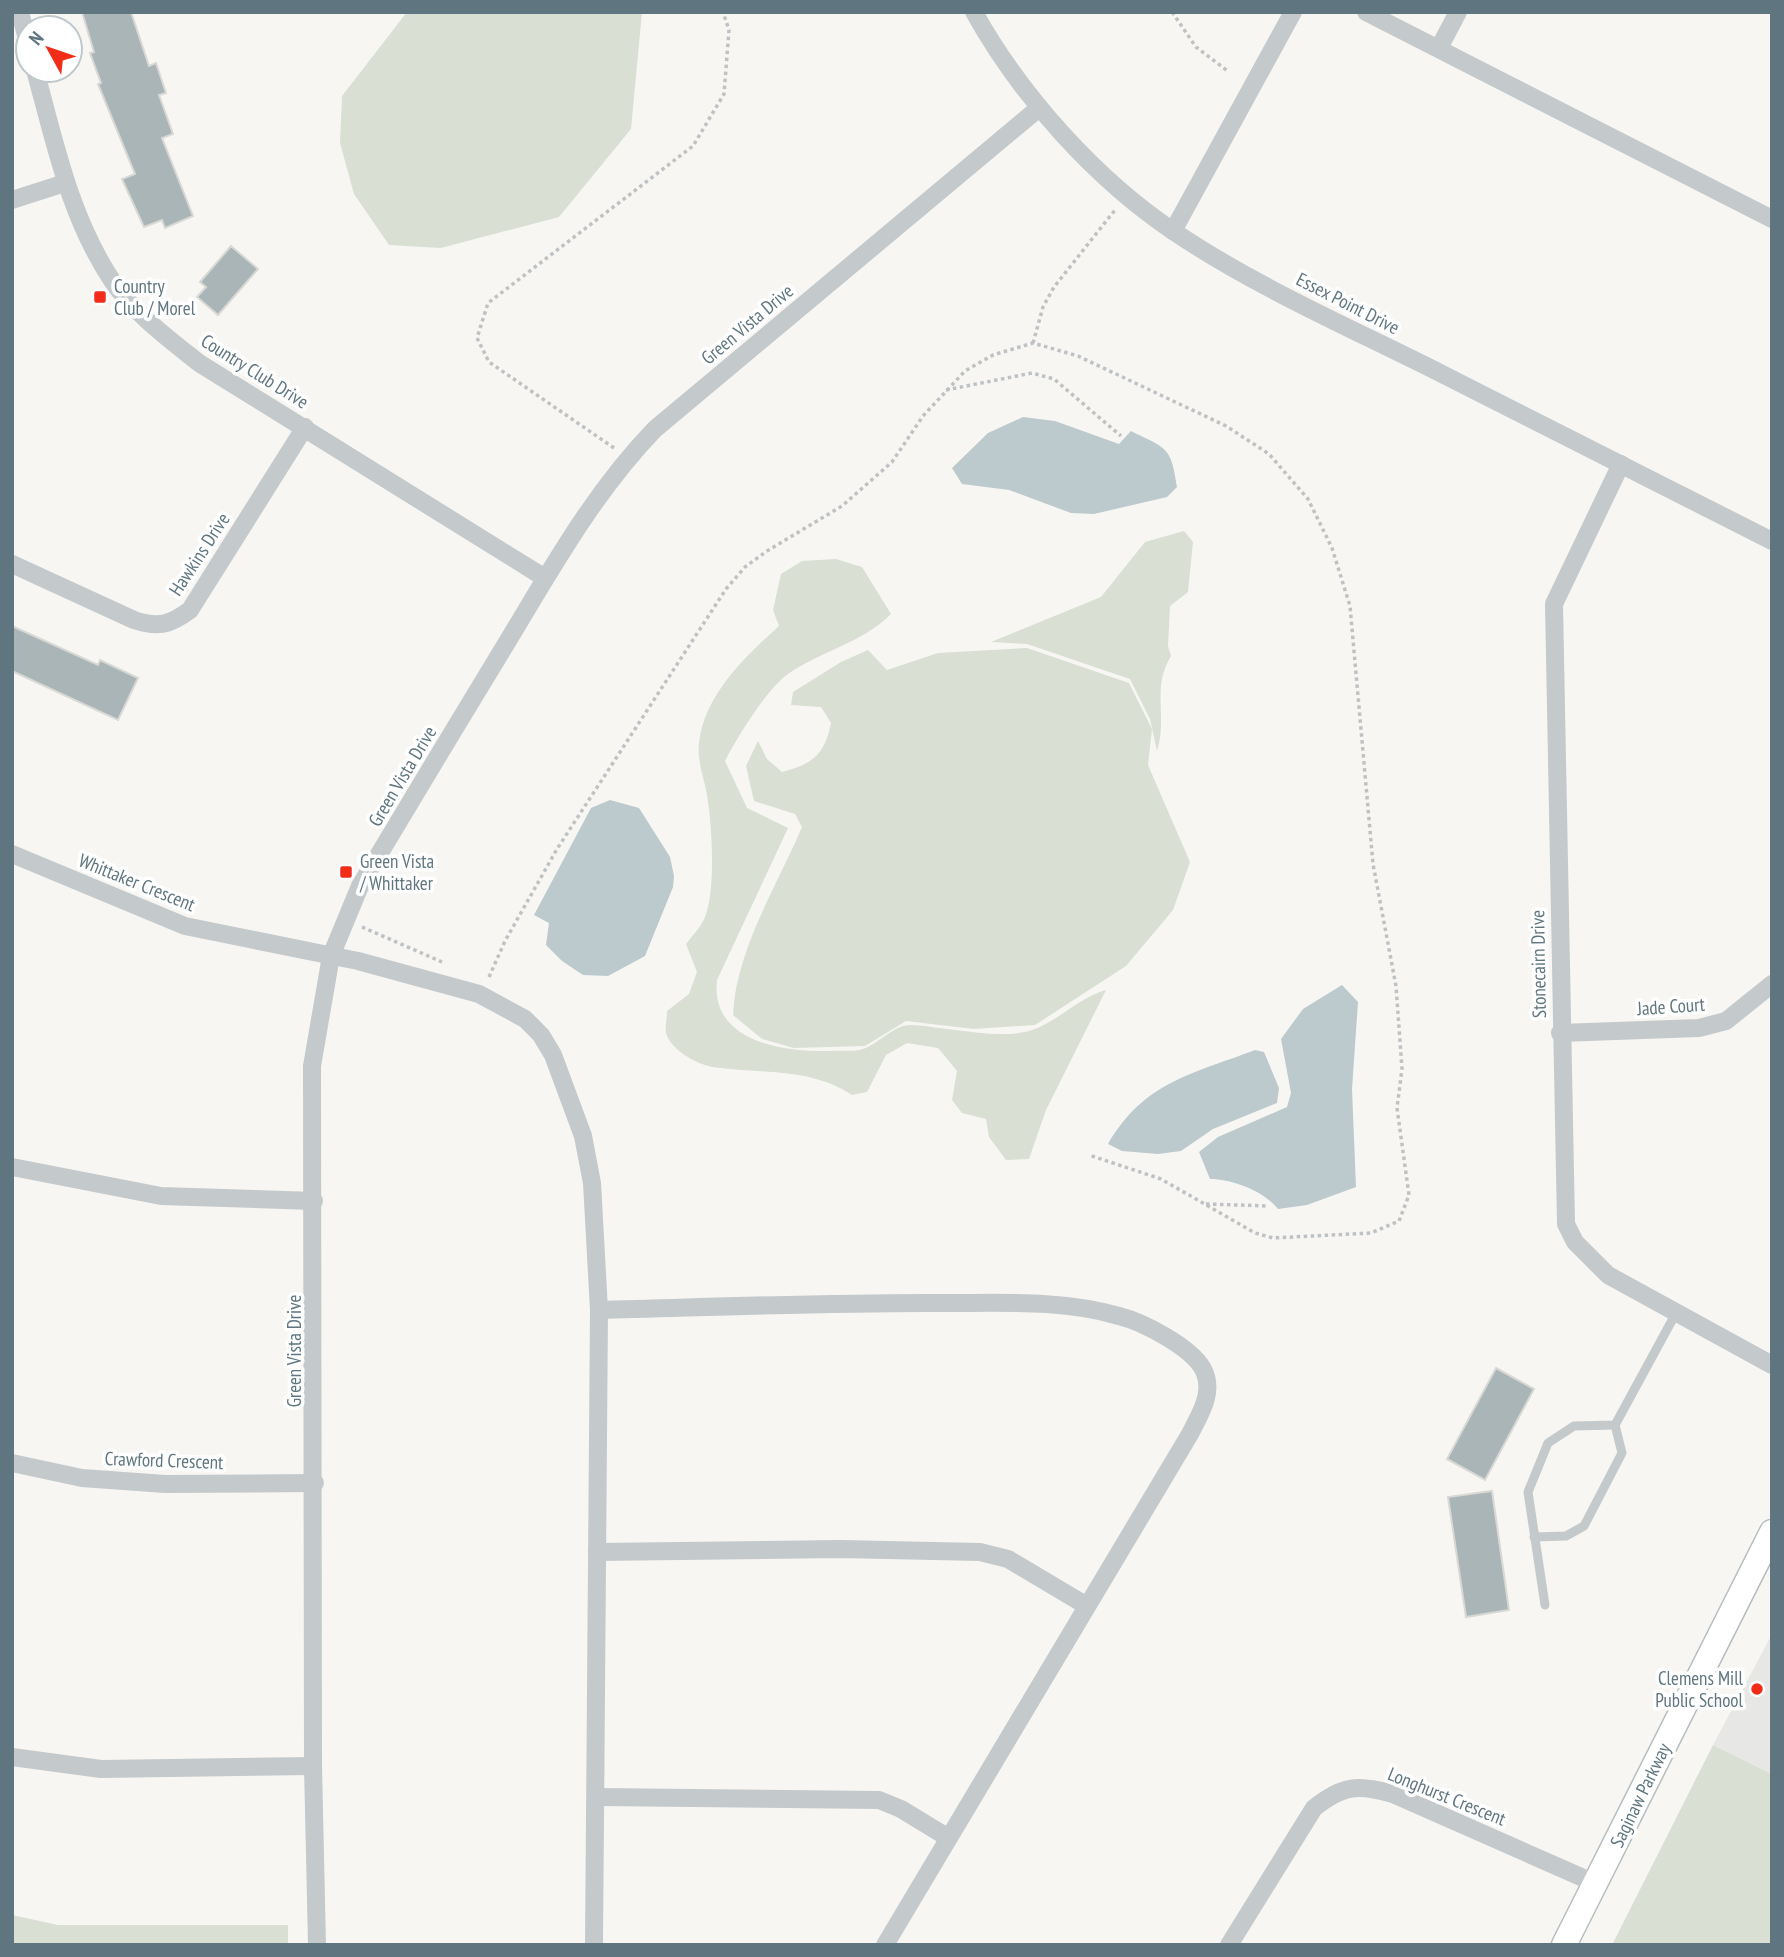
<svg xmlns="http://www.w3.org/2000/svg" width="1784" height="1957" font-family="'PT Sans Narrow',sans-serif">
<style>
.built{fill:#e7e8e6}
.green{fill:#d9dfd3}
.water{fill:#bccacd}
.building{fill:#aab5b8;stroke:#d8d8d5;stroke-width:2}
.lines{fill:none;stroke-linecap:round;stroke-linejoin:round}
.secondary-casing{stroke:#b6bdc0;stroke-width:27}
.path{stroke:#bfc2c4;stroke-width:3.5;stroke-dasharray:3.5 3.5;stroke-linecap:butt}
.lane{stroke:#c4c9cb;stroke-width:9}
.street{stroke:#c4c9cb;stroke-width:18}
.secondary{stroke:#fff;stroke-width:24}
.poi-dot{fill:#f12d19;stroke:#fff;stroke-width:2.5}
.labels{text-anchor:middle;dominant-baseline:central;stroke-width:7;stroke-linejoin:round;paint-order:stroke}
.poi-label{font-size:19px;fill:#5f7680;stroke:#fff;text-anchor:start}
.street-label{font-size:19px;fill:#5f7680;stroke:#fff}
</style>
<rect width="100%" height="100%" fill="#f7f6f3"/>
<path class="built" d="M1772,1634V1774L1713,1745Z"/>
<g class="green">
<path d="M407,12H642L631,129L559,217L441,248L389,245L354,194L340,143L342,96Z"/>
<path d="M1184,531L1193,542L1188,592L1170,606L1168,646L1171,656C1151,689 1168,716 1157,751L1150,719L1130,679L1027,644L991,642L1101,597L1145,542Z"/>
<path d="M836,559L862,567L891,614C862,643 821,651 788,674C767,689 737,737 725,761L747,808L788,828L717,980C710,1043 785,1052 831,1051C840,1050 854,1052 863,1049C878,1044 894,1025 910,1025C942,1026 1001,1041 1032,1030C1059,1021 1078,998 1106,990L1046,1110L1029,1159L1006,1160L989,1137L986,1119L962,1113L952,1100L957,1071L938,1048L907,1043L886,1055L867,1092L852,1095C810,1067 759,1074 712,1067C696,1064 670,1049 666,1033C665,1026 667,1018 667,1011L689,994L697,972L686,944C692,936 701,927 705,917C716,889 712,825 707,795C704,777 697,762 699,743C704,695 746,656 779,626L773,610L781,574L802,561Z"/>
<path d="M1027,648L1129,683L1152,729L1148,765L1190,862L1173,910L1126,966L1035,1025L974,1029L906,1021L865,1046L794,1048L762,1039L733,1015C736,950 777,886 802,827L795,814L754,801L746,766L758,741L767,759L782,772C813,764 825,754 831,723L821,707L791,705L793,692L841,662L868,650L887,670L938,653Z"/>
<path d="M1713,1745L1772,1774V1945H1612Z"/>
<path d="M12,1915L58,1925H288V1945L12,1944Z"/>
</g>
<g class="water">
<path d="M1023,417L1055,421L1119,444L1131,431C1167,449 1171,446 1177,487L1167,497L1094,514L1071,513L1009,490L962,484L952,468L988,433Z"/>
<path d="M610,800L639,808L670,857L674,876L673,887L645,956L608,976L583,975L562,961L546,945L549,923L534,915L591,808Z"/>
<path d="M1342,985L1358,1002L1352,1089L1356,1187L1307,1205L1278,1209C1264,1191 1232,1179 1210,1179L1199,1152L1218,1137L1287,1107L1291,1093L1281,1039L1303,1009Z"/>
<path d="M1255,1050L1264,1052L1279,1088L1277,1103L1213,1129L1181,1151L1158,1154L1122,1151L1108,1144C1144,1082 1192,1074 1255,1050Z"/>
</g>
<g class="building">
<path d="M82,12H131L149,66L156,63L166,93L159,95L173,134L162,138L193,216L165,228L162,220L144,227L122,179L135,174L98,84L101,83L90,53L94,52Z"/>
<path d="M231,246L258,269L218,315L197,297L206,287L200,282Z"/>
<path d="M12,626L98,665L100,660L138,678L118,720L12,671Z"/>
<path d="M1496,1368L1534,1389L1485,1480L1447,1459Z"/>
<path d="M1492,1491L1509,1610L1466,1617L1448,1497Z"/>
</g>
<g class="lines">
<defs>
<path id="secondary" d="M1564,1945L1772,1532"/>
</defs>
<use href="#secondary" class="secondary-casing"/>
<g class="path">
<path d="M1172,12L1196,47L1229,72"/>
<path d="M1033,343L1043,307L1054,287L1115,210"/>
<path d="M946,390L1032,373L1054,379L1121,436"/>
<path d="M614,448L489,362L477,338L488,303L693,146L724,94L729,30L723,12"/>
<path d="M362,927L442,962"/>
<path d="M489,977L505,941L557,849L726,589L745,567L767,551L842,506L892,462L923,416L965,371L993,355L1033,343L1078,356L1226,426L1269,454L1308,499L1332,548L1350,606L1373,864L1396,986L1402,1069L1397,1108L1409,1195L1399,1221L1371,1233L1273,1238L1255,1233L1161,1179L1089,1155"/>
<path d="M1206,1204L1269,1206"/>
</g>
<g class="lane">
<path d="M1534,1537L1566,1536L1584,1526L1622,1453L1615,1425"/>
<path d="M1545,1605L1528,1492L1548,1443L1574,1426L1615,1425L1676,1313"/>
</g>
<g class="street">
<path d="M20,12L28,43"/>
<path d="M974,12C1020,95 1096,180 1176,233C1258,288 1353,329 1442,374C1552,429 1662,485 1772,541"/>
<path d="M1366,12L1772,219"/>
<path d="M1439,48L1458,12"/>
<path d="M35,70C55,143 70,218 113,282C135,314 169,339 199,363L545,578"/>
<path d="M12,200L65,183"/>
<path d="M1173,231L1293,12"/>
<path d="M1621,464L1554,604L1566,1224L1575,1242L1608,1275L1772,1365"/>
<path d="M12,564L134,620C158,628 170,625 190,610L305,427"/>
<path d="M12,854L185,926L358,961L479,994L525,1019L541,1035L553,1055L583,1136L592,1183L599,1310L594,1945"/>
<path d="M1560,1033L1699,1028L1726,1021L1772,984"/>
<path d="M12,1167L161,1196L314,1201"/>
<path d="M599,1310C716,1307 833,1302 950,1303C1005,1303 1065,1300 1119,1316C1143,1322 1191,1347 1203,1369C1215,1392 1200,1414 1190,1434L885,1945"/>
<path d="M12,1463L82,1478L165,1484L315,1483"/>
<path d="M597,1552L840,1549L980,1552L1008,1559L1087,1606"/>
<path d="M12,1757L101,1769L313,1766"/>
<path d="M596,1797L879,1800L901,1809L947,1837"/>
<path d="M317,1945L313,1766L312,1066L331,956L360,886C409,804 459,721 509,639C553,566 595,491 655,429L1039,108"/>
<path d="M1229,1945L1314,1808C1343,1785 1358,1784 1393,1794L1597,1884"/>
</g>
<use href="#secondary" class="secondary"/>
</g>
<g class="poi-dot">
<rect x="93" y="290" width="14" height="14" rx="3.5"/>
<rect x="339" y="865" width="14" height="14" rx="3.5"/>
<circle cx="1757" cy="1689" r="7"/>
</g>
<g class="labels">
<g class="poi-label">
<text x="114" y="286">Country<tspan x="114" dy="22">Club / Morel</tspan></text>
<text x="360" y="861">Green Vista<tspan x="360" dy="22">/ Whittaker</tspan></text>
<text x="1743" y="1678" text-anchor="end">Clemens Mill<tspan x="1743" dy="22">Public School</tspan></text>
</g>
<g class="street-label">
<text transform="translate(1348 303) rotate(27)">Essex Point Drive</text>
<text transform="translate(747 324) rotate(-40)">Green Vista Drive</text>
<text transform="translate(255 371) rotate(32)">Country Club Drive</text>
<text transform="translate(199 554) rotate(-57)">Hawkins Drive</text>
<text transform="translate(402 776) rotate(-59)">Green Vista Drive</text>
<text transform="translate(137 882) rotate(22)">Whittaker Crescent</text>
<text transform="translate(1538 964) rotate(-91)">Stonecairn Drive</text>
<text transform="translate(1671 1006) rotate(-4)">Jade Court</text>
<text transform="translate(294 1351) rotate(-90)">Green Vista Drive</text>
<text transform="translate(164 1460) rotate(2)">Crawford Crescent</text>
<text transform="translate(1640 1795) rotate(-64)">Saginaw Parkway</text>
<text transform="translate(1447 1796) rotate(22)">Longhurst Crescent</text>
</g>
</g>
<rect width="1784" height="1957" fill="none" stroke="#5f7680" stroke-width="28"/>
<g transform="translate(49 49) rotate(310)"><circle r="33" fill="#ffffff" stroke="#bfc8cc" stroke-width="2"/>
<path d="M0-5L12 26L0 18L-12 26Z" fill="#f12d19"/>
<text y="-10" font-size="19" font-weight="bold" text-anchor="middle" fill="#5f7680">N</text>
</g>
</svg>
